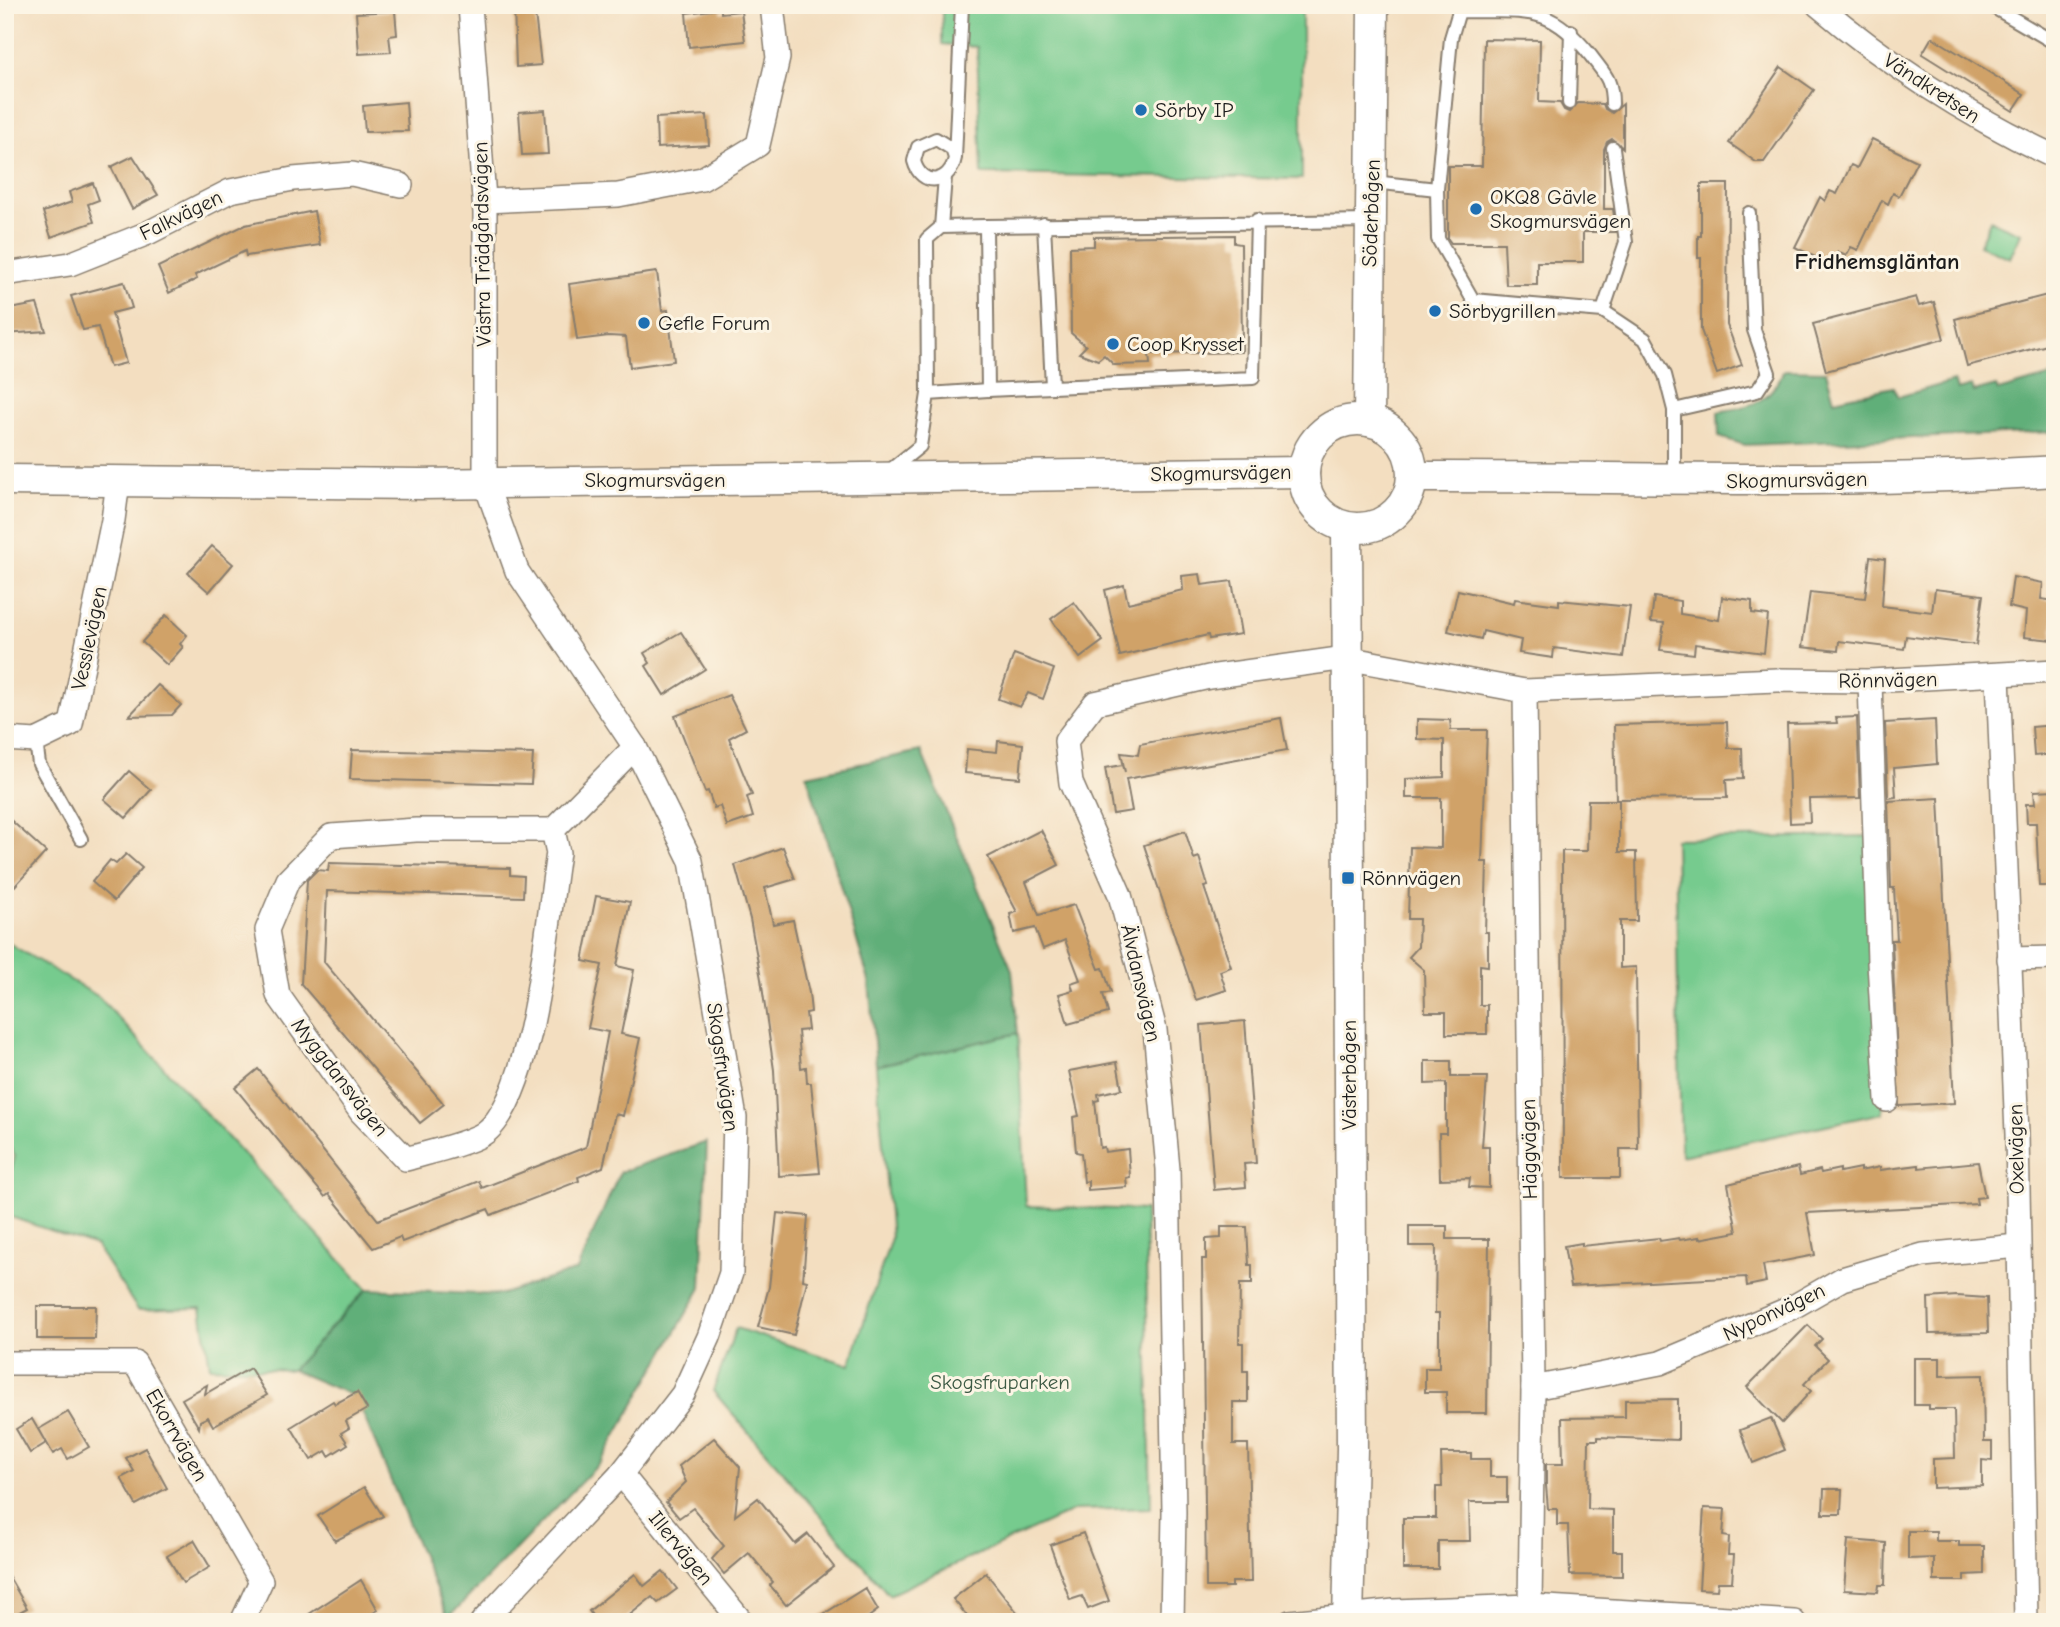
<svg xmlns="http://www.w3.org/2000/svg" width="2060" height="1627" font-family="'Comic Neue',sans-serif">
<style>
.green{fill:#76cb8e;stroke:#497455;stroke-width:2}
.forest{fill:#60af79;stroke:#3e664a;stroke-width:2}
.building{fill:#d0a268}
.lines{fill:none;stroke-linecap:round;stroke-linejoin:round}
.service-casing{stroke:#887d6e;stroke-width:16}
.minor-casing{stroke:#887d6e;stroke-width:26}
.tertiary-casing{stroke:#887d6e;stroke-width:33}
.service{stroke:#fff;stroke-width:12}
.minor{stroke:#fff;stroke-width:23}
.tertiary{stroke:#fff;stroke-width:30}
.poi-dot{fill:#1f6fb2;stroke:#fcf5e5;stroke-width:2.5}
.labels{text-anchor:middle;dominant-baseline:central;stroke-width:6;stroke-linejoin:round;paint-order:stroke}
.street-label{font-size:21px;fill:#1c1c1c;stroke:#fcf5e5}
.poi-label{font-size:21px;fill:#1c1c1c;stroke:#fcf5e5;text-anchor:start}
.park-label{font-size:21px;fill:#3c5944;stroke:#fcf5e5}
.neighbourhood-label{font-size:23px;font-weight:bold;fill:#1c1c1c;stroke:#fcf5e5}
</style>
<rect width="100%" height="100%" fill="#fcf5e5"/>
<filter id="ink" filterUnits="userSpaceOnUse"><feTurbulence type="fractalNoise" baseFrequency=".0143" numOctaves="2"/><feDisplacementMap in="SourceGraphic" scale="14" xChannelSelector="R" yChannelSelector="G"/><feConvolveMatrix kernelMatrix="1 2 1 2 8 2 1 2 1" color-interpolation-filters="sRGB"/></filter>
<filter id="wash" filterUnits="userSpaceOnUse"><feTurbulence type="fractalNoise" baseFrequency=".00686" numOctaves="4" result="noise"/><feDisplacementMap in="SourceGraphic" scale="28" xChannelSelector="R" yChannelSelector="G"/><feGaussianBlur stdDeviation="1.57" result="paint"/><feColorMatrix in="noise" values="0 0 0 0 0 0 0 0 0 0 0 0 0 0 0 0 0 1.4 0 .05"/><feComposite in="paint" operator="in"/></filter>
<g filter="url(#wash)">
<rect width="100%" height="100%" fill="#f3dec0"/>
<g class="green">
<path d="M942,5H1302V179L982,174L977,47L942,44Z"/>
<path d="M1990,220L2021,233L2010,258L1979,245Z"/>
<path d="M1871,836L1883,1113L1681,1156L1675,839Z"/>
<path d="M5,941L99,997L367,1289L292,1370L210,1367L201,1308L138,1310L96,1246L5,1215V1194L15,1156L5,1140Z"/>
<path d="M1018,1033L1026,1206L1145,1210L1151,1508L1075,1510L889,1595L713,1391L736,1328L850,1365L891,1238L876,1066Z"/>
</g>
<g class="forest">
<path d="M1784,370L1826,371L1834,400L1893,387L1898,397L1954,381L1957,390L1972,386L1974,392L1996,386L1998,391L2055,375V432L1745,445L1719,437L1718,412C1752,405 1768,405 1784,370Z"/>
<path d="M921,751L1012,970L1018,1033L876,1066L869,981L807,775Z"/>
<path d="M707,1142L701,1288L601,1462L448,1618L356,1397L292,1370L367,1289L499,1295L577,1270L620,1172Z"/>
</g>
<g id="blocks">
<g class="building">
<path d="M514,5H534L541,65L516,67Z"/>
<path d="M721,9V13L741,11L745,41L689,47L686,13Z"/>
<path d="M395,11L397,35L389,36L391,52L359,54L356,13Z"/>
<path d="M1932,37L2024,94L2013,111L1922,54Z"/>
<path d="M1484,39L1540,40L1539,102L1560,103L1564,110L1569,112L1578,103L1603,104L1605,109L1612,113L1623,104V148L1612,139L1607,142L1604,149V209H1613L1616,232H1583V262H1537V285H1506L1504,243H1451L1448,239V166H1482Z"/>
<path d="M1781,67L1814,90L1764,162H1756L1729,143Z"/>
<path d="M406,102L408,131L365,132L363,106Z"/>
<path d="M545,110L548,154L522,155L519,112Z"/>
<path d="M707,115L709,145L657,148L656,118Z"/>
<path d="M1872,139L1917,161L1899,196L1893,193L1888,204L1882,200L1858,250L1851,247L1846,256L1838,252L1831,265L1795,247L1820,197L1825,201L1830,191L1837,194L1851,165L1857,168Z"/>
<path d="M133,156L158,195L132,209L111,167Z"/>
<path d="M93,183L99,200L88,204L94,222L51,237L43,212L72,202L69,192Z"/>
<path d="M1701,184H1728L1727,325L1742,365L1717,374L1701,330V258H1698V236H1701Z"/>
<path d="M314,211L320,245L246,256L245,251L195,275L197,279L169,293L158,267L245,225Z"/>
<path d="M1234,235V243L1241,244L1242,352L1149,354L1150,364L1114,365L1104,355L1098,360L1079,353L1086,346L1071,333L1070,247L1094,246V237Z"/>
<path d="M657,272L662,311L668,310L674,361L630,367L626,337L609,336L577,340L569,284Z"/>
<path d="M124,282L132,308L112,313L126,363L110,367L98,327L83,330L71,296Z"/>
<path d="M2055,293V343L1967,366L1955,319Z"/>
<path d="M1916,297L1919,306L1934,302L1944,339L1826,371L1813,324Z"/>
<path d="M37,304L46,331L5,334V310Z"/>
<path d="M212,546L233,564L209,592L188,573Z"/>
<path d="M1870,557L1885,559L1882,606L1932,612L1935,589L1983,595L1976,645L1906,636L1904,649L1839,641L1838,651L1802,647L1810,592L1865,598Z"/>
<path d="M1200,574L1202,585L1232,581L1241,634L1209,639L1208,635L1120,656L1105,590L1124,585L1128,603L1183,590L1182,576Z"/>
<path d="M2013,577L2043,583L2041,599L2055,601L2052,640L2024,637L2026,611L2009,607Z"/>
<path d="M1458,590L1514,603L1515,599L1559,605V600L1630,607L1623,657L1554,648L1553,658L1519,653L1521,640L1483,631L1481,639L1448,631Z"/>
<path d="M1654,597L1680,601V614L1719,620L1722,597L1752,601V613L1768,615L1764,653L1695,644L1694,654L1660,650L1664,623L1651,622Z"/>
<path d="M1074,602L1103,641L1080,658L1051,619Z"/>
<path d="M166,615L187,635L180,644L183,647L167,665L142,642Z"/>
<path d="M681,632L705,669L664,695L646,666L650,663L644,653Z"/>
<path d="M1014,654L1054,669L1043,699L1028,693L1020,707L998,699Z"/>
<path d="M158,685L181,705L172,715L129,716Z"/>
<path d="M729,695L746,729L729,738L752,795L747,797L753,817L727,826L720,806L714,808L708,791L705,792L675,716Z"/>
<path d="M1857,717L1860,798L1809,799L1810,822L1790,823L1787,724L1837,723L1836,718Z"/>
<path d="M1281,718L1287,750L1126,779L1132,811L1113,814L1105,768L1123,765L1125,772L1121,753L1138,755L1140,744Z"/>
<path d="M1417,719L1450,720L1451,730H1487L1482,862H1487L1485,932H1488V966L1480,965V1005H1487V1034H1446V1012H1425L1424,970L1409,957L1418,947L1419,919H1408L1410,847L1441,848V798H1406V779L1444,777V740L1417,739Z"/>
<path d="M1935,720L1937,764L1894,768L1896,797L1888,798L1885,723Z"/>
<path d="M1727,722L1728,748H1742L1743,779L1726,780L1727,798L1616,799L1614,725Z"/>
<path d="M2055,725V754L2034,756L2032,727Z"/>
<path d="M998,741L1023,744L1020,778L965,773L967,749L997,752Z"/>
<path d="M352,750L533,754L531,784L350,779Z"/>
<path d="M129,771L151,790L126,818L104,799Z"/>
<path d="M2055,790V886H2039L2036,823H2027L2026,804H2035L2034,791Z"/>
<path d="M1939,798L1954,1103L1899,1106L1892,940H1897L1894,888H1891L1888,801Z"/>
<path d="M1588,800H1619V852H1636L1637,921H1620V968L1636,967L1638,1149H1620V1178H1563L1562,851H1587Z"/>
<path d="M5,815L46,852L15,886L5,878Z"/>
<path d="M1041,830L1059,865L1026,882L1039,915L1074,905L1099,969L1103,968L1111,992L1103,994L1108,1013L1068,1024L1059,994L1073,990L1071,983L1080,980L1065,940L1043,949L1035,928L1014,933L1010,914L1017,912L988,857Z"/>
<path d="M1185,831L1194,859L1199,857L1208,886L1204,887L1231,967L1220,971L1226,990L1196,1000L1144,845Z"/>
<path d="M783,847L795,879L765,888L773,924L793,920L809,993L811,1012L806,1013L808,1030L798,1031L801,1068L806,1067L807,1083H811L820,1173L779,1176L774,1070L761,979L750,919L735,865Z"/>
<path d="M126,854L142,868L114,901L92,882L110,860L116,864Z"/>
<path d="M329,863L510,868V875L524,876L523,897L327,891L324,962L444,1104L420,1123L301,984L307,880L317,870L328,871Z"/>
<path d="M596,896L630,902L617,966L634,970L621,1034L640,1038L623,1116L615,1114L603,1167L578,1177L579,1181L491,1215L488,1209L402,1242L400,1237L373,1248L329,1194L325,1197L235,1088L258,1069L378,1220L479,1181L482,1188L586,1147L608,1032L588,1028L602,965L583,961Z"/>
<path d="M1245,1021L1256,1163L1244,1164L1246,1187L1214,1190L1201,1025Z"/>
<path d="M1425,1061H1451V1077H1487L1482,1147H1489V1188L1469,1187L1470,1178L1440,1179L1439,1133H1446V1083L1425,1084Z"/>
<path d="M1117,1062L1122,1089L1098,1094L1099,1100L1095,1101L1100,1148L1104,1147L1105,1152L1128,1149L1130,1177L1126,1178L1127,1187L1088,1190V1181L1084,1182L1081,1153L1076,1152L1073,1117L1079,1116L1069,1071Z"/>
<path d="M1978,1162L1985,1197L1976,1198L1977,1204L1807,1213L1815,1255L1763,1265L1766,1282L1747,1286L1746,1277L1571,1286L1564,1246L1582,1243V1246L1659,1238L1660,1241L1679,1238L1680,1240L1699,1237V1239L1737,1232L1728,1184L1798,1167L1800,1175L1820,1170L1821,1173L1840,1169V1172L1860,1168V1171L1880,1167V1170L1919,1165V1168Z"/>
<path d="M777,1213L808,1216L803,1280L807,1281L794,1335L758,1327L769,1287Z"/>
<path d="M1409,1226H1447V1239H1489L1487,1413H1446V1392H1425V1368H1439V1313H1435L1436,1246H1409Z"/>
<path d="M1221,1227H1247L1249,1265H1252V1284H1240L1239,1343H1243V1371H1248V1402H1233V1444H1248L1251,1582H1232V1587H1206L1202,1259H1206V1239L1221,1238Z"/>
<path d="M1957,1296L1987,1298L1988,1333L1929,1334L1928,1298Z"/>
<path d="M37,1306H96L95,1339H37Z"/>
<path d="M1808,1325L1822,1339L1815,1346L1828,1359L1804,1384L1811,1391L1782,1423L1747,1387Z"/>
<path d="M1914,1358H1940V1376L1983,1375L1984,1442H1992V1461L1982,1460V1486L1933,1488V1459L1955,1458L1954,1409H1929V1405H1914Z"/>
<path d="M250,1368L267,1395L213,1426L208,1417L200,1421L199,1428L182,1399L207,1385L205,1394Z"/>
<path d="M357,1392L367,1409L346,1421L349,1428L341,1433L348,1444L329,1456L326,1451L311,1460L291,1427L333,1401L335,1404Z"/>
<path d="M1678,1399V1440L1598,1437V1440H1589L1588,1509L1613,1510V1551H1622V1576L1570,1575L1568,1525H1557V1509H1548L1546,1485V1464H1563L1562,1418L1625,1417V1400Z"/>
<path d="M68,1412L89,1447L68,1459L62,1449L53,1454L39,1429Z"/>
<path d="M1771,1418L1785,1450L1753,1463L1740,1430Z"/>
<path d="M32,1419L46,1443L30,1453L16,1429Z"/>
<path d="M714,1438L740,1467L735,1516L758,1498L795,1544L808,1534L834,1567L786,1605L770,1585L773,1582L749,1553L724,1574L712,1559L724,1546L693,1508L679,1518L666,1502L686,1482L679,1466Z"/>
<path d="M145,1448L167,1488L136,1505L121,1478L134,1471L126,1458Z"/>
<path d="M1441,1453H1471V1459H1490V1477H1507V1502H1469L1470,1541H1438V1569H1403V1518H1436V1487H1442Z"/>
<path d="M364,1487L383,1516L335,1541L318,1516Z"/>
<path d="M1824,1489H1842L1841,1514H1823Z"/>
<path d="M1704,1508L1725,1509L1723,1536L1729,1537L1728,1555H1734L1732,1582H1718L1717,1590L1699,1589Z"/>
<path d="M1908,1531H1936V1541H1959V1546H1984V1574L1964,1575V1581H1934V1558L1908,1559Z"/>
<path d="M1083,1533L1109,1601L1088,1609L1082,1596L1070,1600L1050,1545Z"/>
<path d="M194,1540L210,1567L183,1583L167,1556Z"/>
<path d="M1848,1540L1886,1543L1885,1585H1879L1878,1592L1844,1590Z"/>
<path d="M5,1570L27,1608L5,1620Z"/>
<path d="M663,1571L677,1589L658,1603L652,1597L621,1622H597L589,1611L635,1574L644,1586Z"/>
<path d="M986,1573L1025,1622H972L953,1599Z"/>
<path d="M361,1580L378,1610L358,1622H297Z"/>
<path d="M865,1588L878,1610L862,1622H811Z"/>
</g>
</g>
</g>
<g filter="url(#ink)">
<use href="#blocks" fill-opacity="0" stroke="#887d6e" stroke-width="2"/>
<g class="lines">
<defs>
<g id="service">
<path d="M1990,5L2055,43"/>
<path d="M1569,103L1571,31"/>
<path d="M955,158L952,149L936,139L918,147L914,161C921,188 950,184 955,158L962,5"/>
<path d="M1373,182L1437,189L1438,239L1473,300L1603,311L1645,339L1665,375L1674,410V481"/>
<path d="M1437,189L1451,38L1459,11C1523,13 1547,1 1591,56C1605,75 1612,79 1612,104"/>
<path d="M1257,220L1253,378L988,390L986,226L1372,221"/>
<path d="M1044,224L1052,386"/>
<path d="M941,227L945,177"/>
<path d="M1603,311L1626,242L1613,148"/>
<path d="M928,394L927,239L941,227L986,226"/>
<path d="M1674,410L1757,391L1769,373L1754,330L1749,213"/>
<path d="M888,472L920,446L928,394L988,390"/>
<path d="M36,741L39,764L81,839"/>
</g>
<g id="minor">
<path d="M470,5L485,213V482L517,571L635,747L691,861L735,1118L731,1273L709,1337L683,1394L621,1474L482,1622"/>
<path d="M1818,5C1891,67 1968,116 2055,157"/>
<path d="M485,201L618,195L702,179L758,145L778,58L772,5"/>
<path d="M5,274L70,264L148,233L230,191L293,179L352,174L401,185"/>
<path d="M1998,676L2017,1134L2026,1622"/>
<path d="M1870,681L1879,962L1887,1100"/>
<path d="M1525,691L1533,1388L1530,1606"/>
<path d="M5,739L36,741L71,724L113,520L118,482"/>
<path d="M553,830L558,853C548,915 534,1100 483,1134C467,1144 426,1153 406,1159L361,1112L278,995L267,930L288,880L331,836L416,830H553L635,747"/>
<path d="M2009,959L2055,958"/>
<path d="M5,1363H135L261,1581L242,1622"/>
<path d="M1533,1388L1660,1363L1793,1307L1842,1279L1923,1255L2018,1246"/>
<path d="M621,1474L742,1622"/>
<path d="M1172,1622L1174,1512L1168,1169L1155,1030L1120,895L1071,783L1066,741L1095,703L1209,677L1346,658L1525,691L1777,680L1870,681L2055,671"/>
<path d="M1290,1622L1394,1611L1530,1606L1794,1622"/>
</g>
<g id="tertiary">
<circle cx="1358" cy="474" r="54"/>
<path d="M1369,421L1373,5"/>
<path d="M1413,477C1627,476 1841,485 2055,471"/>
<path d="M5,480L421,484L1304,472"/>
<path d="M1347,528L1352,1449L1348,1622"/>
</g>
</defs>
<use href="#service" class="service-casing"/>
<use href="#minor" class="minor-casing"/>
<use href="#tertiary" class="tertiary-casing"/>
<use href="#service" class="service"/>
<use href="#minor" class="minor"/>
<use href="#tertiary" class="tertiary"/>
</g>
</g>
<g class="poi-dot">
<circle cx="1141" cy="110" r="7"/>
<circle cx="1476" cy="209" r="7"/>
<circle cx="1435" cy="311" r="7"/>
<circle cx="644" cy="323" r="7"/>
<circle cx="1113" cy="344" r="7"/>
<rect x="1341" y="871" width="14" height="14" rx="3.5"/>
</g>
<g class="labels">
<g class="street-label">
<text transform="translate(1932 88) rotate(33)">Vändkretsen</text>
<text transform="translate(1371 213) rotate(-88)">Söderbågen</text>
<text transform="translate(181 215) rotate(-26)">Falkvägen</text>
<text transform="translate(482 244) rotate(-91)">Västra Trädgårdsvägen</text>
<text transform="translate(1221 473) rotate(-1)">Skogmursvägen</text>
<text x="655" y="480">Skogmursvägen</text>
<text transform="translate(1797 480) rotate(-1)">Skogmursvägen</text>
<text transform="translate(89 638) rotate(-78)">Vesslevägen</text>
<text transform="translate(1888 680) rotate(-1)">Rönnvägen</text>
<text transform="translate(1141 983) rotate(77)">Älvdansvägen</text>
<text transform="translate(723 1067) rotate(82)">Skogsfruvägen</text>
<text transform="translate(1349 1075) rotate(-90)">Västerbågen</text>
<text transform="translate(340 1077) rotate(52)">Myggdansvägen</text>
<text transform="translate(1529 1149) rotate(-91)">Häggvägen</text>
<text transform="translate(2016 1149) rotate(-91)">Oxelvägen</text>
<text transform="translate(1774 1312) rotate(-25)">Nyponvägen</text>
<text transform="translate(177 1435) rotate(60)">Ekorrvägen</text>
<text transform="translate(681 1548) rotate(51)">Illervägen</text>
</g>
<g class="poi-label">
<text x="1155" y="110">Sörby IP</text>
<text x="1490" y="197">OKQ8 Gävle<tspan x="1490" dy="24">Skogmursvägen</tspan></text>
<text x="1449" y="311">Sörbygrillen</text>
<text x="658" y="323">Gefle Forum</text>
<text x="1127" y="344">Coop Krysset</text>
<text x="1362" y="878">Rönnvägen</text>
</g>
<g class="park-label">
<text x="1000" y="1382">Skogsfruparken</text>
</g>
<g class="neighbourhood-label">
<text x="1877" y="261">Fridhemsgläntan</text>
</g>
</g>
<rect width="2060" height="1627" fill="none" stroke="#fcf5e5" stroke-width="28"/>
</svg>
